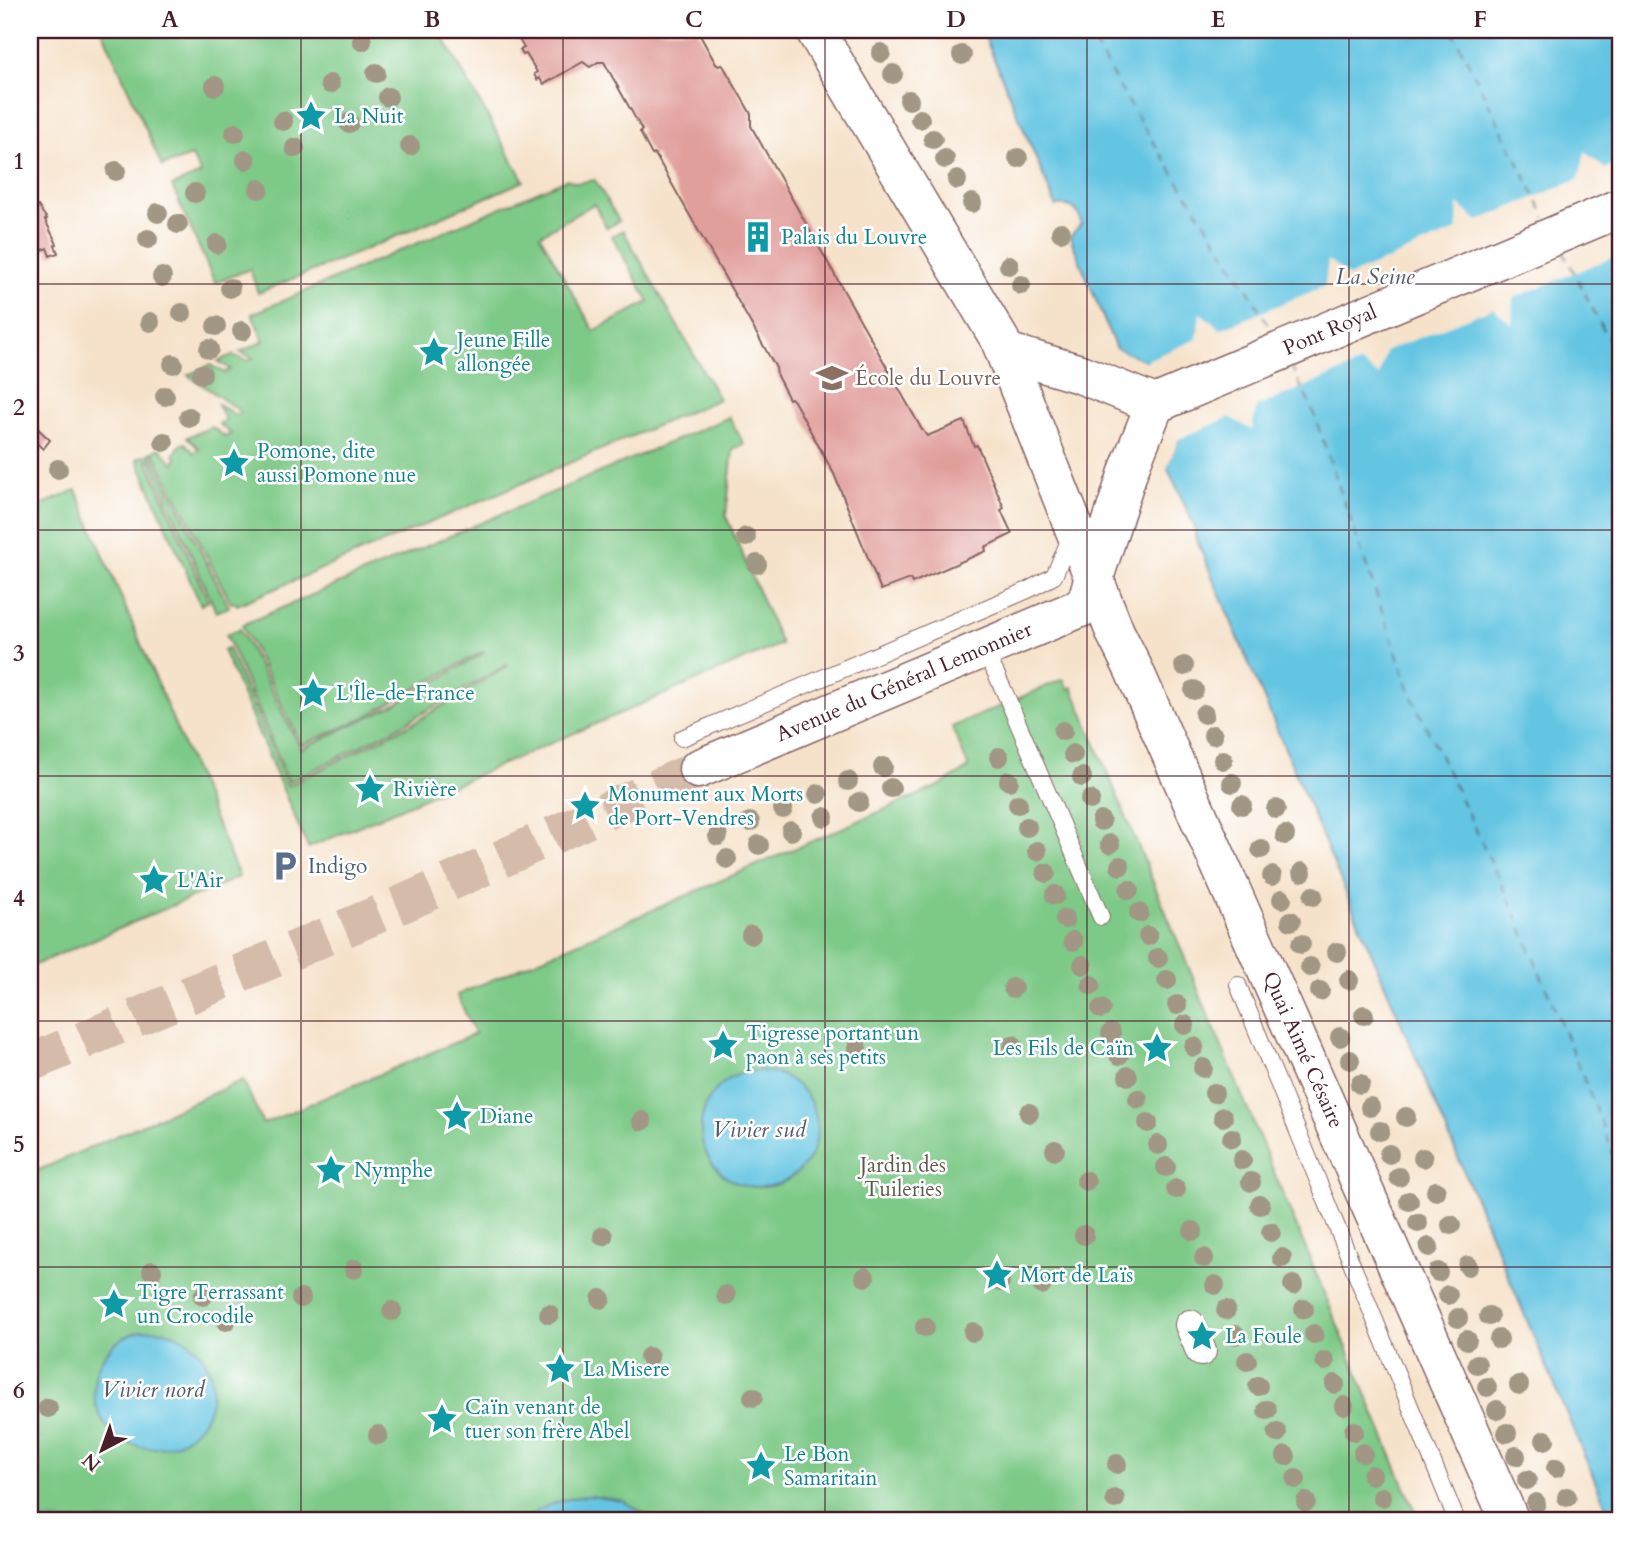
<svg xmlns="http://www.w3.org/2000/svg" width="1650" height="1551" font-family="Cardo,serif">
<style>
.green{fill:#7dc987;stroke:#647459;stroke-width:2}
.water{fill:#64c5e2;stroke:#577286;stroke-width:2}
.pier{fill:#f6e2ca}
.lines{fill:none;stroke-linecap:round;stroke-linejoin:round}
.ferry{stroke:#53596b;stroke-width:2;stroke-dasharray:9 7;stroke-linecap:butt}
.building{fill:#e19f9c}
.secondary-tunnel{stroke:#d4bbaa;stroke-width:38;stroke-dasharray:38 19;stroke-linecap:butt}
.lane-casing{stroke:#866363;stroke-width:18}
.street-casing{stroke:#866363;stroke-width:32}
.secondary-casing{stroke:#866363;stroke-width:41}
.primary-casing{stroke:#866363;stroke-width:41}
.lane{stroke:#fff;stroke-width:16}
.street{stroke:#fff;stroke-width:30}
.secondary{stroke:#fff;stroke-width:38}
.primary{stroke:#fff;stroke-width:38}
.tree{fill:#a19784}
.grid{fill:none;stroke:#4a1f2b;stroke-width:2;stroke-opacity:0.55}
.labels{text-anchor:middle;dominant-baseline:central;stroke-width:5;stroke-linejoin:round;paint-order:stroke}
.culture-label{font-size:21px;fill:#0d838f;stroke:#fff;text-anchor:start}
.street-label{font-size:21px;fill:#4a1f2b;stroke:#fff}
.education-label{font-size:21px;fill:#785e54;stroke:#fff;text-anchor:start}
.service-label{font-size:21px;fill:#4e5e75;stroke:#fff;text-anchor:start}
.park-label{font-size:21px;fill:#5c5a4b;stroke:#fff}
.water-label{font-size:23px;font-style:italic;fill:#53596b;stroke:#fff}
.neatline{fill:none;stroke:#4a1f2b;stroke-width:2.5}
.grid-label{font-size:23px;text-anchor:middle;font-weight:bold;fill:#4a1f2b}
</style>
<rect width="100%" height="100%" fill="#fff"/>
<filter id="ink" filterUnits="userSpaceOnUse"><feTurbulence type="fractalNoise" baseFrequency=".0143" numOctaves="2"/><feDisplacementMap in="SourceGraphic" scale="14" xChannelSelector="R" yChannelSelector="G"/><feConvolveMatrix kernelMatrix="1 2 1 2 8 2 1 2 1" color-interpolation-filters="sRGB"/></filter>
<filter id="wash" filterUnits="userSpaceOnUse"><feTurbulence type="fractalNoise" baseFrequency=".00686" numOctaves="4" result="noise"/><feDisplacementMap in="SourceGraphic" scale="28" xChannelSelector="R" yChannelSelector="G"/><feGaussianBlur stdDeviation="1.57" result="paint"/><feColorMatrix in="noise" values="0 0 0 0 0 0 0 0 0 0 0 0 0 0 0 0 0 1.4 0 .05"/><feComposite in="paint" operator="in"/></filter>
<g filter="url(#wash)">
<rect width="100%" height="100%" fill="#f6e2ca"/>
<g class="green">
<path d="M102,30H439L524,181L369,248L258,293L250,269L215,283L172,186L201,174L192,156L162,166Z"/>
<path d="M567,179L577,183L595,180L619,221L607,228L594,204L540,235L594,331L649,302L612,236L623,230L719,399L237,605L235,602L231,603L154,453L152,455L229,607L216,612L148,454L160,448L173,463L177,459L174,455L180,445L185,443L194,453L199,449L187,437L212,427L225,437L231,434L219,424L226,420L217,403L235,415L241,412L188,375L210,365L225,373L230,369L218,361L232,355L248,361L253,358L240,352L264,341L252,314Z"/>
<path d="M729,417L744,444L733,449L726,516L781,644L308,848L223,650L228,648L288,786L415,722L508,666V664L393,730L289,782L226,634L240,629L301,749L396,704L484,653L482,652L361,719L302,745L242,625Z"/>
<path d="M145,455L208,601L201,605L137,459Z"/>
<path d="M76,490L239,877L30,967V510Z"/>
<path d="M1063,679L1068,689L1072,687L1419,1521H30V1174L243,1080L263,1124L475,1034L457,995L939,786L969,768L952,727Z"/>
</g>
<g class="water">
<path d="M982,30H1620V1521H1612L1195,536V527L1167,467L1179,439L1145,361L1116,349L1070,237L1081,224C1079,208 1071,204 1056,206Z"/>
<circle cx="759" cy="1129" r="58"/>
<circle cx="153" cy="1389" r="59"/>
<path d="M590,1496L623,1501L656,1521H524C543,1504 565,1498 590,1496Z"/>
</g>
<path class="pier" d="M1585,152L1605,169L1620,162V258L1616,256L1513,298L1512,324L1493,308L1386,351L1379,376L1361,363L1256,407L1252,430L1230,417L1179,439L1166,471L1164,466L1175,439L1143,364L1114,352L1111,347L1145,361L1197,339L1200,313L1221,329L1325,286L1328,260L1349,276L1457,230L1458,204L1478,221L1579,179Z"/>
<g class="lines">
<g class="ferry">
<path d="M1087,30C1143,135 1215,230 1273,333"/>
<path d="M1452,30L1546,218"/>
<path d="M1563,251L1620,362"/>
<path d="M1291,366L1312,409L1412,697L1514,910L1595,1106L1620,1172"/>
</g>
</g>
<g id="blocks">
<g class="building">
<path d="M513,30H697L716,64L719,66L722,64L728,74L751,114V126L921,428L927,436L964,421L974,446L977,445L1004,508L1001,510L1012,534L985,547L986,551L912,583L910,579L881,590L834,474L794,401L791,398L789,399L777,376L776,368L655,154L652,155L646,144L640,132L642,130L604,62H598L590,67L583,62L544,84L539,78L537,80L534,74L537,72L526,54L523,55L520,50L524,48Z"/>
<path d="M38,206L47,219L45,220L57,244L55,245L58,253L50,256L47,248L34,254L37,262L30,265V218L34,216L30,209Z"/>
<path d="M34,425L50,440L43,449L30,437V429Z"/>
</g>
</g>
</g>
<g filter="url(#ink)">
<use href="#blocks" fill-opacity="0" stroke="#866363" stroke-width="2"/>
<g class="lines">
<path class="secondary-tunnel" d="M30,1063L409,901L698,769"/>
<defs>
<g id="lane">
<path d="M985,650L1005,693L1101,917"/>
<path d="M682,738L1028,590L1054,576L1071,536"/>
<path d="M1238,985L1457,1521"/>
</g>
<path id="street" d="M1190,1325L1201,1351"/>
<g id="secondary">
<path d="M1006,352L1080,374L1155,404L1620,208"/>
<path d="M698,769L1085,606L1129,469L1155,404"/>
</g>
<path id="primary" d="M815,30L1000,340L1115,632L1133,668L1510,1521"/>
</defs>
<use href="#lane" class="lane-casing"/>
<use href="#street" class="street-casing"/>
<use href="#secondary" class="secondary-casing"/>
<use href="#primary" class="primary-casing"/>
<use href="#lane" class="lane"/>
<use href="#street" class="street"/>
<use href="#secondary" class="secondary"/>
<use href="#primary" class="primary"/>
</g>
<g class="tree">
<circle cx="362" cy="41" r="10"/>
<circle cx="881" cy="53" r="10"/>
<circle cx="962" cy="55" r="10"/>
<circle cx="376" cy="73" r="10"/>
<circle cx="893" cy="74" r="10"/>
<circle cx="330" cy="84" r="10"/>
<circle cx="215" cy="86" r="10"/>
<circle cx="388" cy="97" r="10"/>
<circle cx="909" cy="100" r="10"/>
<circle cx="920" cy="119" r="10"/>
<circle cx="283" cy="121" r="10"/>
<circle cx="349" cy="123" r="10"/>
<circle cx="235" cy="133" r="10"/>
<circle cx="933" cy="139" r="10"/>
<circle cx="410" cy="146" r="10"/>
<circle cx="295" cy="148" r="10"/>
<circle cx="1018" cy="158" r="10"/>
<circle cx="945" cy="159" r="10"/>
<circle cx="246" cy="160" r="10"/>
<circle cx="116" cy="171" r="10"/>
<circle cx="957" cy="180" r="10"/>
<circle cx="259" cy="189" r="10"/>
<circle cx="195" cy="193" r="10"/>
<circle cx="972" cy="203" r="10"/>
<circle cx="158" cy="213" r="10"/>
<circle cx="178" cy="224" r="10"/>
<circle cx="1061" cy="232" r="10"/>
<circle cx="148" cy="239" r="10"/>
<circle cx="217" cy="244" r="10"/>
<circle cx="1009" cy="265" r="10"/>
<circle cx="162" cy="277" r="10"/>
<circle cx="1021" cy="285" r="10"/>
<circle cx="230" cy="288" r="10"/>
<circle cx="182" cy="313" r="10"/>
<circle cx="150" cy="322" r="10"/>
<circle cx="216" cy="326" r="10"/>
<circle cx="242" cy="331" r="10"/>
<circle cx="209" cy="349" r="10"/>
<circle cx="173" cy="364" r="10"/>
<circle cx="202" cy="374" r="10"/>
<circle cx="165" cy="396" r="10"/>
<circle cx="189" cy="417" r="10"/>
<circle cx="164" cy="442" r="10"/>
<circle cx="58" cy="469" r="10"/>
<circle cx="746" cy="537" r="10"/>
<circle cx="757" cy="564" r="10"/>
<circle cx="1184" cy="666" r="10"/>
<circle cx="1194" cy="690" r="10"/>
<circle cx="1204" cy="714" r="10"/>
<circle cx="1063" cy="731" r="10"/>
<circle cx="1213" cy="735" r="10"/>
<circle cx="1073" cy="754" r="10"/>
<circle cx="999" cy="757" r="10"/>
<circle cx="1223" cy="760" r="10"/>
<circle cx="883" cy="767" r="10"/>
<circle cx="1082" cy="777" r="10"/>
<circle cx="848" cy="781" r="10"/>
<circle cx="1009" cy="781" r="10"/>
<circle cx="1232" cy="783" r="10"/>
<circle cx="891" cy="788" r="10"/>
<circle cx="818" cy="794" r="10"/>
<circle cx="1090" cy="800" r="10"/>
<circle cx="859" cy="802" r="10"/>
<circle cx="1018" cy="804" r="10"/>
<circle cx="1242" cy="805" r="10"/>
<circle cx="783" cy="809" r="10"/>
<circle cx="1276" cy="809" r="10"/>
<circle cx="824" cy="817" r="10"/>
<circle cx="1101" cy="821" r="10"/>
<circle cx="750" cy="822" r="10"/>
<circle cx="1027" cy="827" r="10"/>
<circle cx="791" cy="831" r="10"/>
<circle cx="1285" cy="835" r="10"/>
<circle cx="718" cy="836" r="10"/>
<circle cx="1110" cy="844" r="10"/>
<circle cx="759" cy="845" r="10"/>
<circle cx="1261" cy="849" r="10"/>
<circle cx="1037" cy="851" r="10"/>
<circle cx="727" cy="859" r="10"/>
<circle cx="1120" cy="866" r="10"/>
<circle cx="1302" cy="872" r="10"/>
<circle cx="1046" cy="873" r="10"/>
<circle cx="1272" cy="876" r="10"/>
<circle cx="1129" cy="890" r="10"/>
<circle cx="1055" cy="895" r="10"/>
<circle cx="1313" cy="896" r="10"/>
<circle cx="1282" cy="899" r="10"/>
<circle cx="1139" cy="913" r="10"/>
<circle cx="1065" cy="919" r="10"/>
<circle cx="1291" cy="921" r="10"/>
<circle cx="751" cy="935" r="10"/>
<circle cx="1148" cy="936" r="10"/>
<circle cx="1073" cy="941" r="10"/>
<circle cx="1301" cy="944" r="10"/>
<circle cx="1337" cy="952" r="10"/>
<circle cx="1158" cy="958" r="10"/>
<circle cx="1083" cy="965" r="10"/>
<circle cx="1310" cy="967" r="10"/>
<circle cx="1167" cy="980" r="10"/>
<circle cx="1349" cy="980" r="10"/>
<circle cx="1091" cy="985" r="10"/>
<circle cx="1013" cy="988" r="10"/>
<circle cx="1320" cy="991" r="10"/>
<circle cx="1177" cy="1005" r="10"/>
<circle cx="1101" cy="1009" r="10"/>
<circle cx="1364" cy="1015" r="10"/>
<circle cx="1185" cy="1025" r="10"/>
<circle cx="1111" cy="1033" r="10"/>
<circle cx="1340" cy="1037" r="10"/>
<circle cx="1013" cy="1045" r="10"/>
<circle cx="1194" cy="1047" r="10"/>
<circle cx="857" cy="1048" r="10"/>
<circle cx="1119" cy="1055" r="10"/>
<circle cx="1350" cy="1060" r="10"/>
<circle cx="1203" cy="1068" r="10"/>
<circle cx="1128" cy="1076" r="10"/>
<circle cx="1360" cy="1084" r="10"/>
<circle cx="1214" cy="1093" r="10"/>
<circle cx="1138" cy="1099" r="10"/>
<circle cx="1370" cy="1107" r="10"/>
<circle cx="1029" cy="1113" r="10"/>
<circle cx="1223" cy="1117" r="10"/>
<circle cx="1406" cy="1117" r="10"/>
<circle cx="642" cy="1121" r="10"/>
<circle cx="1148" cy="1123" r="10"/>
<circle cx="1380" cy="1131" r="10"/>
<circle cx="1232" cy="1138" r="10"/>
<circle cx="1158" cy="1145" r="10"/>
<circle cx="1055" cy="1150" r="10"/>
<circle cx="1389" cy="1154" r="10"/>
<circle cx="1423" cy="1158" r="10"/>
<circle cx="1242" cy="1160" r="10"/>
<circle cx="1166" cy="1167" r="10"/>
<circle cx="1399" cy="1177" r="10"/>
<circle cx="1086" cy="1181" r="10"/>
<circle cx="1251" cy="1182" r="10"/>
<circle cx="1176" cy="1189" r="10"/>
<circle cx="1436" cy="1191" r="10"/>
<circle cx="1409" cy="1201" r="10"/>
<circle cx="1260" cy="1205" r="10"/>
<circle cx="1418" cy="1223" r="10"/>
<circle cx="1451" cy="1225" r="10"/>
<circle cx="1193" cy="1231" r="10"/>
<circle cx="1271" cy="1232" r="10"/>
<circle cx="1084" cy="1235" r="10"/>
<circle cx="603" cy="1236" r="10"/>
<circle cx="1429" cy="1247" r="10"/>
<circle cx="1204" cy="1258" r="10"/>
<circle cx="1282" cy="1258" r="10"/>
<circle cx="1468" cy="1266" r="10"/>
<circle cx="354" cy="1269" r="10"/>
<circle cx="152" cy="1271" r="10"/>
<circle cx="1438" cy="1272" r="10"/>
<circle cx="865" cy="1277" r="10"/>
<circle cx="1000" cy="1282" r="10"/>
<circle cx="1042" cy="1285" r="10"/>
<circle cx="1215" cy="1285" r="10"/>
<circle cx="1293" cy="1285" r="10"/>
<circle cx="726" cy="1295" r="10"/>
<circle cx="1448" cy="1295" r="10"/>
<circle cx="203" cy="1296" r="10"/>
<circle cx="301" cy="1298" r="10"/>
<circle cx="601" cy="1299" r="10"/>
<circle cx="1304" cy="1309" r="10"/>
<circle cx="1226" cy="1310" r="10"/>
<circle cx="392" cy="1311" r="10"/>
<circle cx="549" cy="1314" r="10"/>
<circle cx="1489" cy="1316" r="10"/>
<circle cx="1458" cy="1318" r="10"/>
<circle cx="226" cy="1321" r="10"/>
<circle cx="925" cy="1327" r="10"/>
<circle cx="973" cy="1332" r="10"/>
<circle cx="1314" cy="1334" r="10"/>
<circle cx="1236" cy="1335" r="10"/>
<circle cx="1499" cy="1339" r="10"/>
<circle cx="1467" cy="1340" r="10"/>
<circle cx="649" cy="1357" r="10"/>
<circle cx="1247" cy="1361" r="10"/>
<circle cx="1325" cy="1361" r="10"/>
<circle cx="1477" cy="1364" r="10"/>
<circle cx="1335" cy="1384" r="10"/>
<circle cx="1519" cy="1385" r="10"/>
<circle cx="1258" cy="1386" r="10"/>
<circle cx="1487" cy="1387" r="10"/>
<circle cx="753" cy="1397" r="10"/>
<circle cx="1344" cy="1406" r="10"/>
<circle cx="48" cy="1408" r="10"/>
<circle cx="1267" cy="1410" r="10"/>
<circle cx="1497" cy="1410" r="10"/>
<circle cx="1354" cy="1431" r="10"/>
<circle cx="1277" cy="1433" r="10"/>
<circle cx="1507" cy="1433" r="10"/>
<circle cx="378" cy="1435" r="10"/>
<circle cx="1545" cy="1440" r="10"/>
<circle cx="1363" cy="1453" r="10"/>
<circle cx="1286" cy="1456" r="10"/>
<circle cx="1516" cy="1456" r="10"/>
<circle cx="1117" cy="1464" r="10"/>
<circle cx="1556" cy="1468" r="10"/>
<circle cx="1372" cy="1475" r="10"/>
<circle cx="1296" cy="1479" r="10"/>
<circle cx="1527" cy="1480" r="10"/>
<circle cx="1382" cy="1497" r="10"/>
<circle cx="1567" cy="1497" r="10"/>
<circle cx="1115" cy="1499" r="10"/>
<circle cx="1306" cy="1502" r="10"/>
<circle cx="1536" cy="1503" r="10"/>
</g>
</g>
<path class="grid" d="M301,30V1521M563,30V1521M825,30V1521M1087,30V1521M1349,30V1521M30,284H1620M30,530H1620M30,776H1620M30,1021H1620M30,1267H1620"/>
<defs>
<symbol id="sight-bare" viewBox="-9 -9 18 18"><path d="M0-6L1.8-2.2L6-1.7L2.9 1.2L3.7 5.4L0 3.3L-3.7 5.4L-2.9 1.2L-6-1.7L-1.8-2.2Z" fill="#0f9aa8" stroke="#fff" stroke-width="2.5" paint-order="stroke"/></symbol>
<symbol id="building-bare" viewBox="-9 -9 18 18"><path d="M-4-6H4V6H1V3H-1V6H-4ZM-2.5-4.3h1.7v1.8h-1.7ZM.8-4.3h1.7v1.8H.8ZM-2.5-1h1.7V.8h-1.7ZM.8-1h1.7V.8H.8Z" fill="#0f9aa8" stroke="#fff" stroke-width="2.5" paint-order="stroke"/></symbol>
<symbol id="university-bare" viewBox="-9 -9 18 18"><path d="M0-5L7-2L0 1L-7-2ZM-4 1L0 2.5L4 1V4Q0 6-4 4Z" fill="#8d6e63" stroke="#fff" stroke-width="2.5" paint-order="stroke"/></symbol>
<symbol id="parking-bare" viewBox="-9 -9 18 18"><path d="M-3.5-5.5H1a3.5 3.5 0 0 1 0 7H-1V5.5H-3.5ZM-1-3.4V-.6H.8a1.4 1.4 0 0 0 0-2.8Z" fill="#5c6f8a" stroke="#fff" stroke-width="2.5" paint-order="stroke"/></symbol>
</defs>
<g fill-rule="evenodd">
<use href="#sight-bare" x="289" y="94" width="44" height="44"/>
<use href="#building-bare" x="736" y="215" width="44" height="44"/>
<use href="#sight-bare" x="412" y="330" width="44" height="44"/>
<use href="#university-bare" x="810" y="356" width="44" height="44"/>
<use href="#sight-bare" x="212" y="441" width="44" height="44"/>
<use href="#sight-bare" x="291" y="671" width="44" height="44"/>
<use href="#sight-bare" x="348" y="767" width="44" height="44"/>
<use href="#sight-bare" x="563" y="784" width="44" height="44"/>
<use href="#parking-bare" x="263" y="844" width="44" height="44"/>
<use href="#sight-bare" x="132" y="858" width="44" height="44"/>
<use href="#sight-bare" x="701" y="1023" width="44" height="44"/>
<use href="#sight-bare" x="1135" y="1026" width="44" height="44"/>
<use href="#sight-bare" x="435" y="1094" width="44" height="44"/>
<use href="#sight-bare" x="309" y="1148" width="44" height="44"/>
<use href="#sight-bare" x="975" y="1253" width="44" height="44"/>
<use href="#sight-bare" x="92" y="1282" width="44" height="44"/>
<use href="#sight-bare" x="1180" y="1314" width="44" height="44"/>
<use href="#sight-bare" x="538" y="1347" width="44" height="44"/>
<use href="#sight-bare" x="420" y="1397" width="44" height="44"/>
<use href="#sight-bare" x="739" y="1444" width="44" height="44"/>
</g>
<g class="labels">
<g class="culture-label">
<text x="334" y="116">La Nuit</text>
<text x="781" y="237">Palais du Louvre</text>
<text x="457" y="340">Jeune Fille<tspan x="457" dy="24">allongée</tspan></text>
<text x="257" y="451">Pomone, dite<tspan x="257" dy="24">aussi Pomone nue</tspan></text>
<text x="336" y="693">L'Île-de-France</text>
<text x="393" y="789">Rivière</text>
<text x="608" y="794">Monument aux Morts<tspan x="608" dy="24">de Port-Vendres</tspan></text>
<text x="177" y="880">L'Air</text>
<text x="746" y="1033">Tigresse portant un<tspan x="746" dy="24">paon à ses petits</tspan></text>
<text x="1134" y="1048" text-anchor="end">Les Fils de Caïn</text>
<text x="480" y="1116">Diane</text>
<text x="354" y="1170">Nymphe</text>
<text x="1020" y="1275">Mort de Laïs</text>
<text x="137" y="1292">Tigre Terrassant<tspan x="137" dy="24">un Crocodile</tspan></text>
<text x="1225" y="1336">La Foule</text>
<text x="583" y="1369">La Misere</text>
<text x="465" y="1407">Caïn venant de<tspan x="465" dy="24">tuer son frère Abel</tspan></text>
<text x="784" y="1454">Le Bon<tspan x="784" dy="24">Samaritain</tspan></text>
</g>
<g class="street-label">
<text transform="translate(1330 330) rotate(-23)">Pont Royal</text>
<text transform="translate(904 682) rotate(-23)">Avenue du Général Lemonnier</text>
<text transform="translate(1303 1050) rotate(66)">Quai Aimé Césaire</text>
</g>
<g class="education-label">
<text x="855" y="378">École du Louvre</text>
</g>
<g class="service-label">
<text x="308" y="866">Indigo</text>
</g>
<g class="park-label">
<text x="903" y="1165">Jardin des<tspan x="903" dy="24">Tuileries</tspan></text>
</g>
<g class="water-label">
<text x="1375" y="276">La Seine</text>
<text x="759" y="1129">Vivier sud</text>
<text x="153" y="1389">Vivier nord</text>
</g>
</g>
<rect width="1650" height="1551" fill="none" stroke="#fff" stroke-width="77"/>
<g transform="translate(102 1450) rotate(221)" stroke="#ffffff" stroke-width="5" paint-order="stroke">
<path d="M0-5L12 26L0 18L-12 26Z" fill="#4a1f2b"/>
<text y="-10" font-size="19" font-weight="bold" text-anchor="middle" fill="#4a1f2b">N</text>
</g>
<rect x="38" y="38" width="1574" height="1474" class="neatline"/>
<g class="grid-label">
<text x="170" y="27">A</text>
<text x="432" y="27">B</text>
<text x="694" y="27">C</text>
<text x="956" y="27">D</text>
<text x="1218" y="27">E</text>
<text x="1480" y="27">F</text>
<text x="19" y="169">1</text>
<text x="19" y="415">2</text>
<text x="19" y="661">3</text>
<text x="19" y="906">4</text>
<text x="19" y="1152">5</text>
<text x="19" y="1398">6</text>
</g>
</svg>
